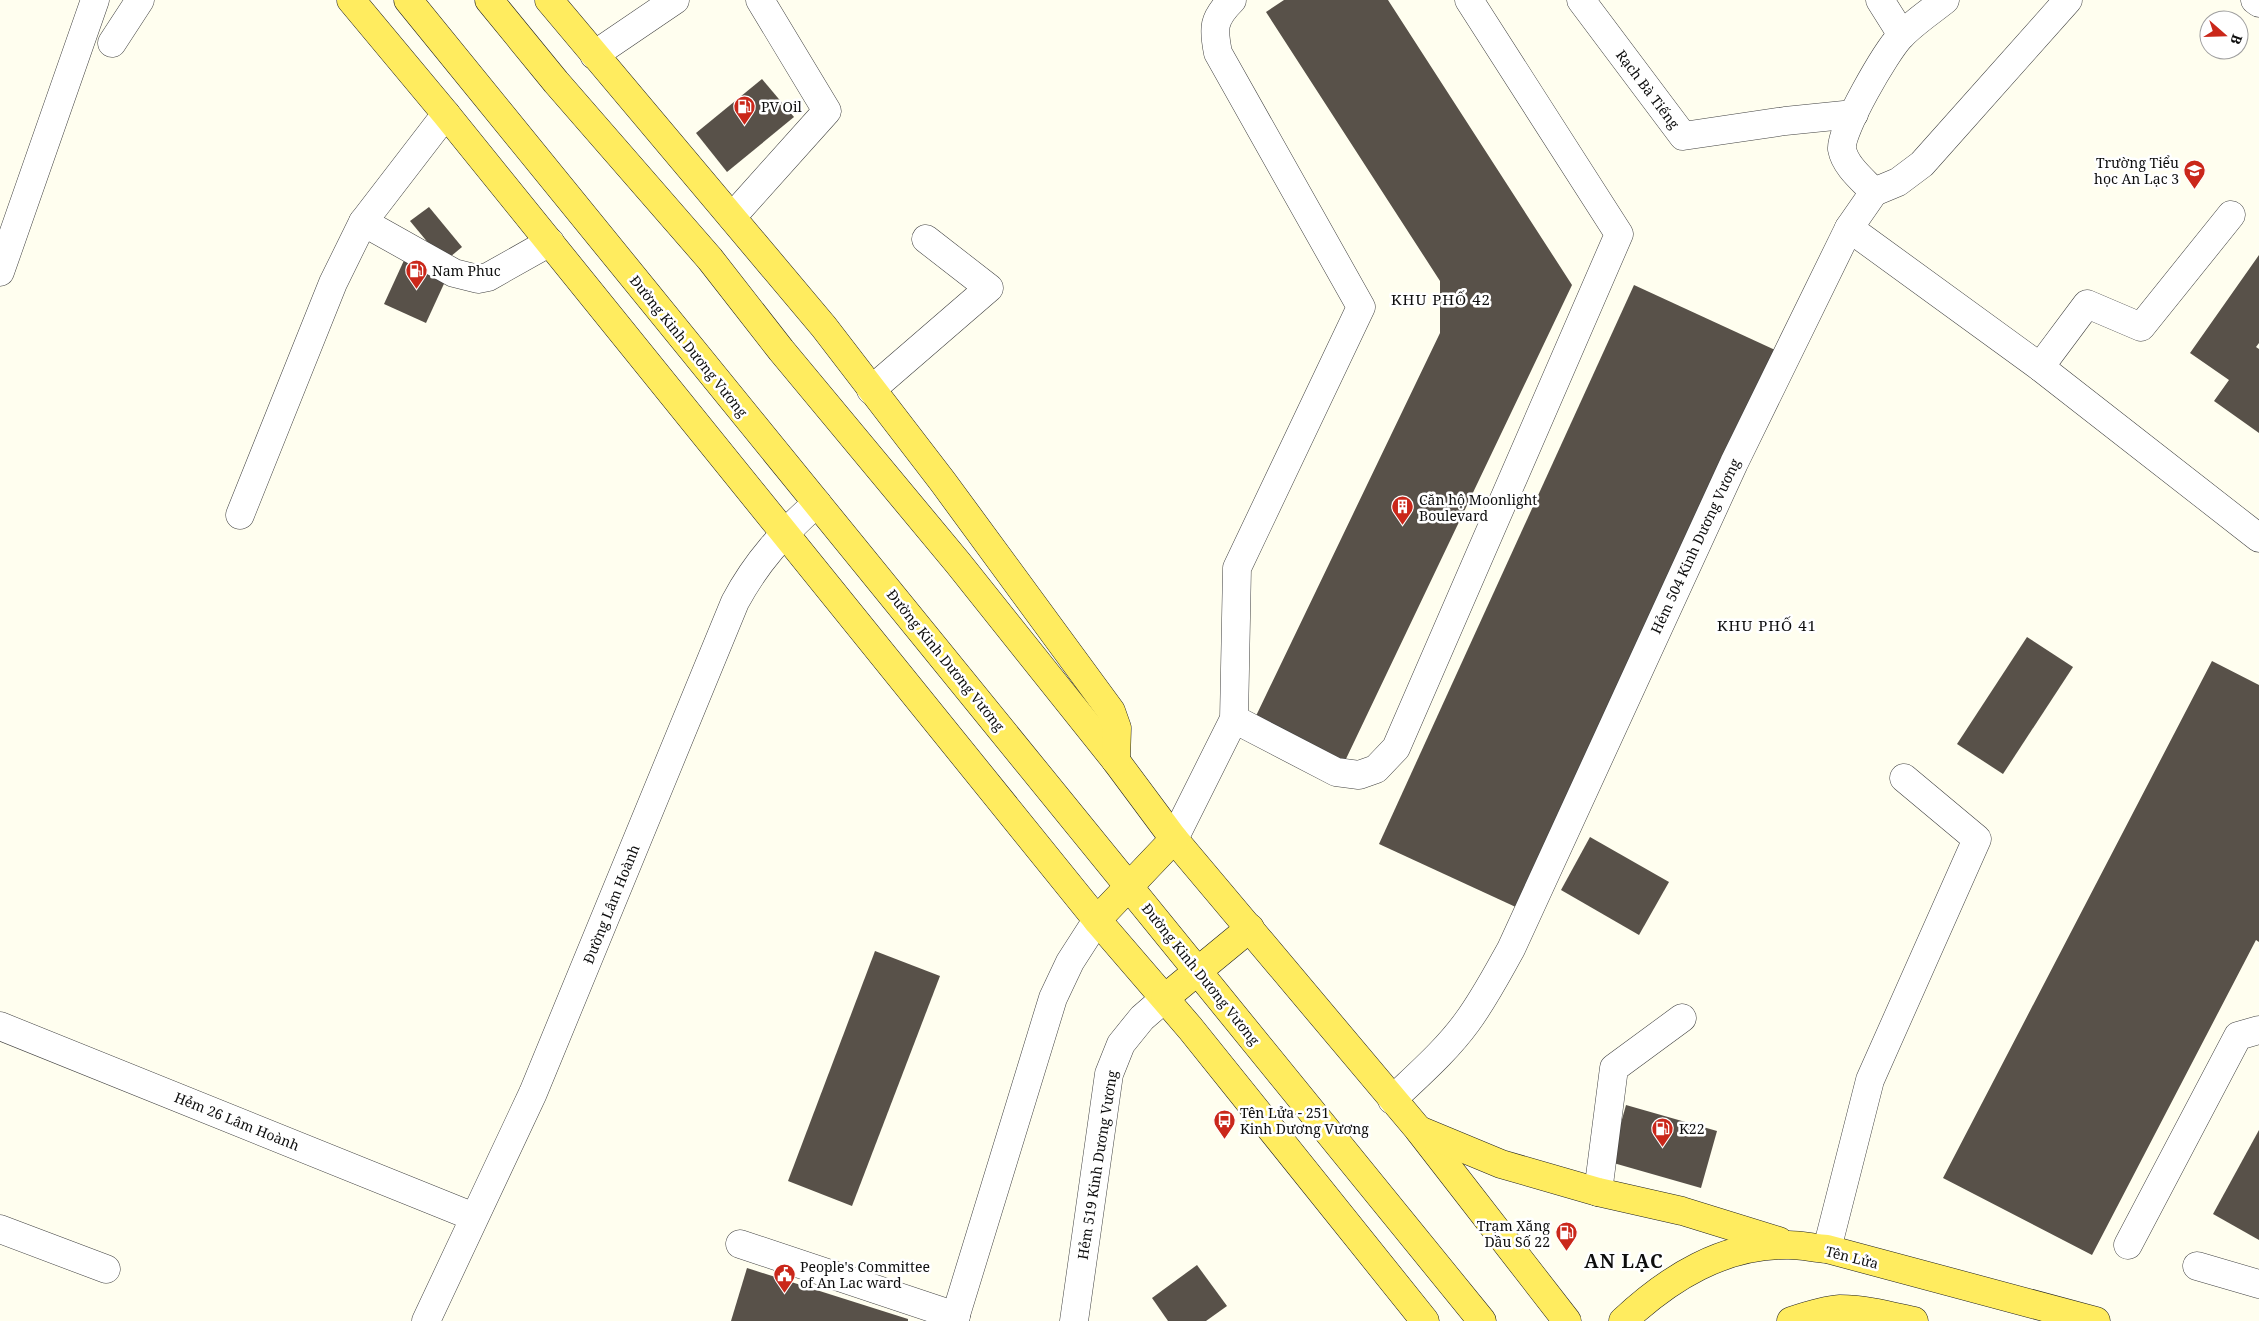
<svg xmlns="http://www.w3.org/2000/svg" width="2259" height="1321" font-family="'Noto Serif',serif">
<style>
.building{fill:#585149}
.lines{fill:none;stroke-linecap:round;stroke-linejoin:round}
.minor-casing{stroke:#414141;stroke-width:29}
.major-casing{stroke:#1f1f1f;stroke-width:29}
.minor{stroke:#fff;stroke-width:28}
.major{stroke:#ffec5f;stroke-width:28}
.labels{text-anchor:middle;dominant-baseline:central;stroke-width:5;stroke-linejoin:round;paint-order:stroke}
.street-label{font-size:14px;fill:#0e0e0e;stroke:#fff}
.poi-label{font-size:14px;fill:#0e0e0e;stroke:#fff;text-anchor:start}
.neighbourhood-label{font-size:15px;letter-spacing:1px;fill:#0e0e0e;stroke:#fff}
.district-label{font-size:19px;font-weight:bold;letter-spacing:1px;fill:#0e0e0e;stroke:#fff}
</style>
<rect width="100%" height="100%" fill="#fffeef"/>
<g class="building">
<path d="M1284,0H1388L1572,285L1345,761L1255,718L1440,333V281L1266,12Z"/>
<path d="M762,79L794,117L727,172L696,133Z"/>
<path d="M429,207L462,247L444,262L410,221Z"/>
<path d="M2259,255V343L2256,347L2259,349V433L2214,401L2229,380L2190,353Z"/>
<path d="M406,256L448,275L426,323L384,304Z"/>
<path d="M1634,285L1788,356L1533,915L1379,844Z"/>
<path d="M2027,637L2073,667L2003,774L1957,744Z"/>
<path d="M2212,661L2259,685V942L2256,940L2092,1255L1943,1178Z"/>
<path d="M1590,837L1669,882L1639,935L1561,890Z"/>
<path d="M875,951L940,976L852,1206L788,1181Z"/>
<path d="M1626,1105L1717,1131L1701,1188L1610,1162Z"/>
<path d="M2259,1130V1240L2213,1214Z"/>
<path d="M1197,1265L1227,1306L1206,1321H1168L1152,1298Z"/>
<path d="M747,1268L908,1319V1321H731Z"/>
</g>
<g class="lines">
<defs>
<g id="minor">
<path d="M1581,0L1683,136L1785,121L1854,114"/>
<path d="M1880,0L1902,35"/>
<path d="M2255,0L2259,3"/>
<path d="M112,43L140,0"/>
<path d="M594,55L675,0"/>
<path d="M1874,192L1898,182L1922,164L2068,0"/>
<path d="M732,217L827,111L760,0"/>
<path d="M363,222L454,273L478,279L488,277L550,242"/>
<path d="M1849,228L2040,367L2259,538"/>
<path d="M0,272L95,0"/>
<path d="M2040,367L2087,304L2141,327L2231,215"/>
<path d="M871,390L989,288L926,239"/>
<path d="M240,515L333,283L363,222L446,114"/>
<path d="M1234,719L1336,772L1359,775L1376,769L1396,748L1619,234L1469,0"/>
<path d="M1174,839L1234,719L1237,568L1361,307L1218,53C1213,28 1213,19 1232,0"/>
<path d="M0,1026L474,1217"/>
<path d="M1392,1100C1418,1075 1446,1051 1467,1022C1484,999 1497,974 1511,949L1734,463L1849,228L1874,192C1863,180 1845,166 1842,149C1840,130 1886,52 1900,37C1913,23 1930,12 1945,0"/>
<path d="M1598,1192L1614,1068L1682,1018"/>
<path d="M0,1229L106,1269"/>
<path d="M740,1244L956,1316"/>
<path d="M2128,1245L2238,1036L2259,1030"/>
<path d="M1827,1249L1870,1080L1977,839L1904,778"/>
<path d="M2197,1266L2259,1284"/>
<path d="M426,1321L533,1093L735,602C757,561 782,534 817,503"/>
<path d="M954,1321L1053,998L1070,962L1097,920"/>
<path d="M1074,1321L1109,1074L1121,1044L1142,1018L1165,998"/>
</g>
<g id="major">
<path d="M351,0L446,114L1097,920L1190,1028L1425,1321"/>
<path d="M408,0L1482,1321"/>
<path d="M489,0L556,82L710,259L781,350L958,563L1116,761L1174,839L1418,1129L1567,1321"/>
<path d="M549,0L824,327L943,482L1111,711L1117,728L1116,761"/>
<path d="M1097,920L1174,839"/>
<path d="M1165,998L1250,928"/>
<path d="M1419,1130L1501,1164L1598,1192L1682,1211L1779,1241"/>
<path d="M1623,1321C1669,1278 1723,1244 1789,1245C1801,1245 1814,1248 1827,1249L2096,1321"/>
<path d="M1791,1321C1806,1316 1824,1310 1840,1309C1865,1309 1891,1316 1914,1321"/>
</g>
</defs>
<use href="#minor" class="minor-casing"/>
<use href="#major" class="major-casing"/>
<use href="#minor" class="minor"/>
<use href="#major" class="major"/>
</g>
<defs>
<symbol id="fuel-pin" viewBox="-11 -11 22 30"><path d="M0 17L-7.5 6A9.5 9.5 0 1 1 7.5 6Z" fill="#ca271a" stroke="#fff"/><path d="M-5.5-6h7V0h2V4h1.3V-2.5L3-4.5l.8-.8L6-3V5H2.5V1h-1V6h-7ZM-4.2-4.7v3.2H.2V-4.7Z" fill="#fff"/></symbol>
<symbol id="school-pin" viewBox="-11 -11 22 30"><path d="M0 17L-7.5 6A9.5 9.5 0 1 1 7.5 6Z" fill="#ca271a" stroke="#fff"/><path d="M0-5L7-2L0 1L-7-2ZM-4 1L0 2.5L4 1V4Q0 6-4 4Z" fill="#fff"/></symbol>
<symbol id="building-pin" viewBox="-11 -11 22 30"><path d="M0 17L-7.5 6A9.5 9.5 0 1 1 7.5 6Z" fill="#ca271a" stroke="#fff"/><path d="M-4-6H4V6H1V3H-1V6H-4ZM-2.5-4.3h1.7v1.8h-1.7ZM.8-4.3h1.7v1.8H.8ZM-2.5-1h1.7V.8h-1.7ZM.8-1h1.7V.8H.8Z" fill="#fff"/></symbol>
<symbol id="bus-pin" viewBox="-11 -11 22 30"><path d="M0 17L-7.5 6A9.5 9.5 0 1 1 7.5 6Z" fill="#ca271a" stroke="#fff"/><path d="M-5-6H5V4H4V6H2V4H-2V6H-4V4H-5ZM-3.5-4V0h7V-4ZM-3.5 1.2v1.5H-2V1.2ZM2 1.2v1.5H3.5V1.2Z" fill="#fff"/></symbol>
<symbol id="civic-pin" viewBox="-11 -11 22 30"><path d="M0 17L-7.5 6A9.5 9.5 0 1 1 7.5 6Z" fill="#ca271a" stroke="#fff"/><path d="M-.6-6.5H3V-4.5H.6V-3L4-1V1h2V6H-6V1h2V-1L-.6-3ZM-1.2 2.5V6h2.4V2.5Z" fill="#fff"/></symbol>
</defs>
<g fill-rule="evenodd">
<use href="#fuel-pin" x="732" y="94" width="25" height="34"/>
<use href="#school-pin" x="2182" y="158" width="25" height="34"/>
<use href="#fuel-pin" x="404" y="258" width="25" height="34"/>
<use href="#building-pin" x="1390" y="494" width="25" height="34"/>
<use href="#bus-pin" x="1212" y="1108" width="25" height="34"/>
<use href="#fuel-pin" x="1650" y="1116" width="25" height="34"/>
<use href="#fuel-pin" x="1554" y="1220" width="25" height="34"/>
<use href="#civic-pin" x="772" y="1262" width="25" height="34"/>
</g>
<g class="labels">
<g class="street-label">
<text transform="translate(1648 89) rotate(53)">Rạch Bà Tiếng</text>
<text transform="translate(689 346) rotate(51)">Đường Kinh Dương Vương</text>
<text transform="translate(1695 546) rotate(-65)">Hẻm 504 Kinh Dương Vương</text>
<text transform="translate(946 660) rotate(51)">Đường Kinh Dương Vương</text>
<text transform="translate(611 904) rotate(-68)">Đường Lâm Hoành</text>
<text transform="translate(1201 974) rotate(51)">Đường Kinh Dương Vương</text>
<text transform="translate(237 1121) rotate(22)">Hẻm 26 Lâm Hoành</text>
<text transform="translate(1097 1165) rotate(-81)">Hẻm 519 Kinh Dương Vương</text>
<text transform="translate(1852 1257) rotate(14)">Tên Lửa</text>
</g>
<g class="poi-label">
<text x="761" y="106">PV Oil</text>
<text x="2179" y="162" text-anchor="end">Trường Tiểu<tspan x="2179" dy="16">học An Lạc 3</tspan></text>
<text x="432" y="270">Nam Phuc</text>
<text x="1419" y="499">Căn hộ Moonlight<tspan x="1419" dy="16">Boulevard</tspan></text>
<text x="1240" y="1112">Tên Lửa - 251<tspan x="1240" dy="16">Kinh Dương Vương</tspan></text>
<text x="1679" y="1128">K22</text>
<text x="1550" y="1225" text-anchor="end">Trạm Xăng<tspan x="1550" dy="16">Dầu Số 22</tspan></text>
<text x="800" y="1266">People's Committee<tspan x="800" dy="16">of An Lac ward</tspan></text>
</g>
<g class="neighbourhood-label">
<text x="1441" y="299">KHU PHỐ 42</text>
<text x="1767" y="625">KHU PHỐ 41</text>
</g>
<g class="district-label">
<text x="1624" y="1261">AN LẠC</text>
</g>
</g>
<g transform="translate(2224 35) rotate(110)"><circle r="24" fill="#ffffff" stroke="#9f9f9f"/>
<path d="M0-4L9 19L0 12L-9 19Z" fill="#ca271a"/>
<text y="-8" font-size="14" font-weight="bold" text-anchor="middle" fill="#0e0e0e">B</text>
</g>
</svg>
